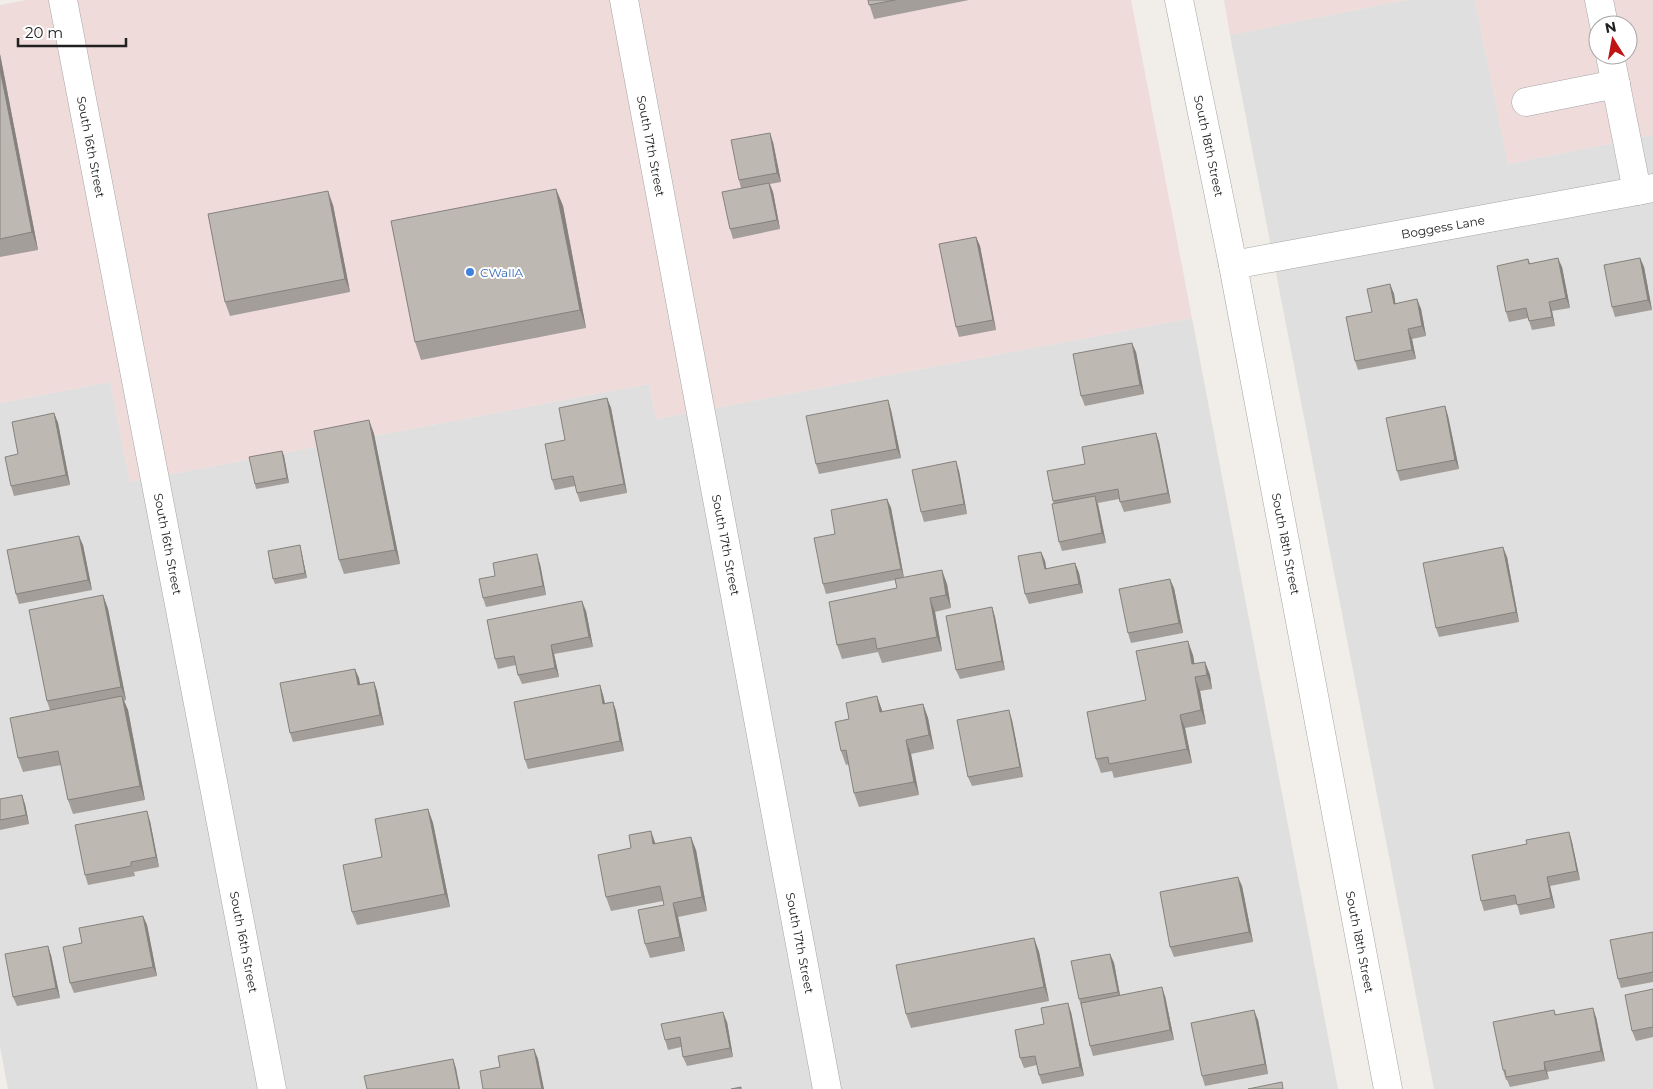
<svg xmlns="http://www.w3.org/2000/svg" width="1653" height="1089" font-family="Montserrat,sans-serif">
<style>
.residential{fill:#dfdfdf}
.commercial{fill:#efdbda;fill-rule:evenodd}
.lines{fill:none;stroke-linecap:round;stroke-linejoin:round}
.minor-casing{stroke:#a5a5a5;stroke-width:29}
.minor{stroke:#fff;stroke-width:28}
.wall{fill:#a39e99}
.shaded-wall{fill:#85817d}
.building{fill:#beb8b2;stroke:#85817d}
.shop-dot{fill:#3f7fe0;stroke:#fff;stroke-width:2}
.labels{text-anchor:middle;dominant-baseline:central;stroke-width:4;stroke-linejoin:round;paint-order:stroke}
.street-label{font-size:12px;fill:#212121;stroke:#fff}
.shop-label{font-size:12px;fill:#366cbe;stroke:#fff;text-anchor:start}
</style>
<rect width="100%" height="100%" fill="#f1eee9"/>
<g class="residential">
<path d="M1406,0H1475L1508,164L1653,135V1089H1434L1230,35Z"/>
<path d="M1192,318L1338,1089H8L0,1047V403L110,382L130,482L649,384L656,419Z"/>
</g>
<g class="commercial">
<path d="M26,0H1131L1192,318L656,419L649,384L130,482L110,382L0,403V5Z"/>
<path d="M1224,0H1406L1230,35Z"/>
<path d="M1475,0H1653V135L1508,164ZM1598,25H1628V55H1598Z"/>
</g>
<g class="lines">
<defs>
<g id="minor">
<path d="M63,0L272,1089"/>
<path d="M624,0L827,1089"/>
<path d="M1179,0L1233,265L1388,1089"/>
<path d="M1599,0L1604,25"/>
<path d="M1610,55L1637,191"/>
<path d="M1526,102L1616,84"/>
<path d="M1233,265L1653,188"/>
</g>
</defs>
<use href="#minor" class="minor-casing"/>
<use href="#minor" class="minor"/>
</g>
<g class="wall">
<path d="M868,0H969L874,19Z"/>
<path d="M0,54L38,250L0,257Z"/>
<path d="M773,142L781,182L770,184L773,192L780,229L733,239L730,229L741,188L739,180Z"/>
<path d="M556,189L563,206L586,328L421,360L415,342Z"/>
<path d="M333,205L350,292L230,316L225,302Z"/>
<path d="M976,237L980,246L996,330L959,337L956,327Z"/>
<path d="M1640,258L1644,267L1652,310L1615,317L1612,307Z"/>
<path d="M1528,259L1530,263L1562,267L1570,308L1552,311L1555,326L1532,330L1528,318L1509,322L1506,312Z"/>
<path d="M1390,284L1394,294L1395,304L1417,299L1421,309L1426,336L1412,339L1416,359L1358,370L1355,361L1372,312Z"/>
<path d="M1136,352L1144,394L1085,406L1081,396Z"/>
<path d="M607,398L611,408L627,493L580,502L577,493L575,486L555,490L552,480L565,440Z"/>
<path d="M888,400L891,410L901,458L819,474L816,464Z"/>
<path d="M1445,406L1448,416L1459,469L1400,481L1397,471Z"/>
<path d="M54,413L58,423L70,485L14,496L11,486L18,454Z"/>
<path d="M369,420L374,434L400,564L344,574L339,560Z"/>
<path d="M1156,433L1159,442L1171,503L1124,512L1119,499L1098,503L1106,543L1062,551L1059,542L1053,501Z"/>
<path d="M282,451L284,456L289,483L256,489L255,484Z"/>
<path d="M959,471L967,514L924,522L921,512Z"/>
<path d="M887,499L891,508L904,578L947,584L951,608L935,612L942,651L882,663L878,652L842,659L837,645L897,588L895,580L826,594L823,584L835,534Z"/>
<path d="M83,545L92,590L19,604L16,594Z"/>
<path d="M300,545L301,550L307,578L275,584L273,579Z"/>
<path d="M1041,552L1045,561L1046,569L1075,563L1079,573L1083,593L1029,604L1025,594Z"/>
<path d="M1507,557L1519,622L1439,637L1436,628Z"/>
<path d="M540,564L546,595L486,607L483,598L495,576Z"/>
<path d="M1174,588L1183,633L1131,643L1128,633Z"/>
<path d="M103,595L108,609L126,700L124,701L128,710L145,800L73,814L68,800L61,765L23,772L18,758L50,710L47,701Z"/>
<path d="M992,607L995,617L1005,670L960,679L956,670Z"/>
<path d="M586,611L593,647L554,654L559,677L522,684L518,675L516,665L498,669L495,659Z"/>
<path d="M1193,655L1194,664L1205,662L1210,675L1212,689L1200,691L1206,724L1185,728L1192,763L1114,778L1112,771L1101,773L1096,759L1146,700Z"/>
<path d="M355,669L360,684L374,682L377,691L384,725L293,742L290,733Z"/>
<path d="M600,685L603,695L605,703L613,702L616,711L624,751L528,769L525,760Z"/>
<path d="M923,704L928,718L934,749L911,754L919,795L859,807L854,793L849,764L846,765L841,751L883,712Z"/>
<path d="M1012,720L1023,777L972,786L968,777Z"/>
<path d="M0,799L25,804L29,824L0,830Z"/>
<path d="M428,809L433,823L450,907L357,925L352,912L382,857Z"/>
<path d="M150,821L159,867L134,872L135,876L88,885L85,875Z"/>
<path d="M1569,832L1572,842L1580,880L1550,886L1555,908L1520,915L1517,904L1484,911L1481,901L1527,844Z"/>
<path d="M655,843L696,850L707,911L678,917L685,951L650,958L645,944L664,905L663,901L611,911L606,897Z"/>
<path d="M1242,886L1253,942L1174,957L1170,947Z"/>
<path d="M143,916L147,925L157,976L74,993L70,983L82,943Z"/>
<path d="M1653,932V982L1621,988L1618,979Z"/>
<path d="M1034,938L1039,952L1049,1001L911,1028L906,1014Z"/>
<path d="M1110,954L1114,963L1120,995L1165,996L1174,1040L1093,1056L1090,1046L1082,1009L1079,999Z"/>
<path d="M51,955L60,998L17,1006L13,997Z"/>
<path d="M1653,989V1037L1636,1041L1632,1031Z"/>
<path d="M1554,1010L1556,1015L1596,1017L1605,1061L1547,1072L1549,1079L1510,1087L1507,1080H1506L1503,1070Z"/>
<path d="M1071,1012L1084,1076L1042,1084L1039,1075L1037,1065L1024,1068L1020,1058L1044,1024Z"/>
<path d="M1258,1020L1268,1074L1205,1086L1202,1076Z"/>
<path d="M727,1022L733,1057L687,1066L683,1057L681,1047L668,1050L665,1040Z"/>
</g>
<g class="shaded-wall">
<path d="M0,54L38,250L32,232L0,69Z"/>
<path d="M770,133L773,142L781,182L777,173Z"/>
<path d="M769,183L773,192L780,229L777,220Z"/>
<path d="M556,189L563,206L586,328L580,310Z"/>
<path d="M328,191L333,205L350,292L345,279Z"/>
<path d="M976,237L980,246L996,330L993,320Z"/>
<path d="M1558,258L1562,267L1570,308L1566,298Z"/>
<path d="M1640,258L1644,267L1652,310L1648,300Z"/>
<path d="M1390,284L1394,294L1397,313L1394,304Z"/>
<path d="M1417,299L1421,309L1426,336L1422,326Z"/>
<path d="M1549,302L1552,311L1555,326L1552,317Z"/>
<path d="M1408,329L1412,339L1416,359L1412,350Z"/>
<path d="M1132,343L1136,352L1144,394L1140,385Z"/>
<path d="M607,398L611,408L627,493L624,484Z"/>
<path d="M888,400L891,410L901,458L897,449Z"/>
<path d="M1445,406L1448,416L1459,469L1455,460Z"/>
<path d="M54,413L58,423L70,485L66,475Z"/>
<path d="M369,420L374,434L400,564L395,550Z"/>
<path d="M1156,433L1159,442L1171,503L1168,493Z"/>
<path d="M282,451L284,456L289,483L287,478Z"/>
<path d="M956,461L959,471L967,514L964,504Z"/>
<path d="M1095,496L1098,505L1106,543L1102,533Z"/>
<path d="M887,499L891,508L904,578L901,569Z"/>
<path d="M79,536L83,545L92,590L88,580Z"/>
<path d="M300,545L301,550L307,578L305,573Z"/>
<path d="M1503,547L1507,557L1519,622L1516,612Z"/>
<path d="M1041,552L1045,561L1048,578L1045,569Z"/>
<path d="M537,554L540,564L546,595L543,586Z"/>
<path d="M1075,563L1079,573L1083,593L1079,584Z"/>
<path d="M942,570L947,584L951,608L946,595Z"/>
<path d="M1170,579L1174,588L1183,633L1179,623Z"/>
<path d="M103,595L108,609L126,700L121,687Z"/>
<path d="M930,598L935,612L942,651L937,637Z"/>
<path d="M582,601L586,611L593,647L589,637Z"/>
<path d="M992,607L995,617L1005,670L1002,661Z"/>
<path d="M1188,641L1193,655L1197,678L1192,664Z"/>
<path d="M551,645L554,654L559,677L555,668Z"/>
<path d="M1205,662L1210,675L1212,689L1207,675Z"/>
<path d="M355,669L359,678L362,694L358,685Z"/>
<path d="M1195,677L1200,691L1206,724L1201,710Z"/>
<path d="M374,682L377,691L384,725L380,715Z"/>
<path d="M600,685L603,695L607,713L603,704Z"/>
<path d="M122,696L128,710L145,800L140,786Z"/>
<path d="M877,696L882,710L885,726L880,712Z"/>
<path d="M613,702L616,711L624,751L620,741Z"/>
<path d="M923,704L928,718L934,749L929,735Z"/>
<path d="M1009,710L1012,720L1023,777L1020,767Z"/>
<path d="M1180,715L1185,728L1192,763L1187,749Z"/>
<path d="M906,740L911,754L919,795L914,782Z"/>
<path d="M22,795L25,804L29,824L26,815Z"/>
<path d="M428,809L433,823L450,907L445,894Z"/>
<path d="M147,811L150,821L159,867L156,857Z"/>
<path d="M651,831L656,845L653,844Z"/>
<path d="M1569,832L1572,842L1580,880L1577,871Z"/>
<path d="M691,837L696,850L707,911L702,897Z"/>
<path d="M1238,877L1242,886L1253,942L1249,932Z"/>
<path d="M1547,877L1550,886L1555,908L1551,898Z"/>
<path d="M673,903L678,917L685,951L680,937Z"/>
<path d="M143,916L147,925L157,976L153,967Z"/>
<path d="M1034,938L1039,952L1049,1001L1044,987Z"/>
<path d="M48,946L51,955L60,998L56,988Z"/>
<path d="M1110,954L1114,963L1121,1001L1118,992Z"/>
<path d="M1162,987L1165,996L1174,1040L1170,1030Z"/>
<path d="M1068,1003L1071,1012L1084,1076L1080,1067Z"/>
<path d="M1593,1008L1596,1017L1605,1061L1601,1051Z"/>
<path d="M1254,1010L1258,1020L1268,1074L1265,1064Z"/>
<path d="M723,1012L727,1022L733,1057L730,1048Z"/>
<path d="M534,1049L538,1059L544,1089H542Z"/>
<path d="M453,1059L456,1068L460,1089H459Z"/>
<path d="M1544,1062L1547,1072L1549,1079L1545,1070Z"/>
</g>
<g class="building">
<path d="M868,0H895L869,5Z"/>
<path d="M0,69L32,232L0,239Z"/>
<path d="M770,133L777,173L739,180L731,140Z"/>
<path d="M769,183L777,220L730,229L722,192Z"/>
<path d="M556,189L580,310L415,342L391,221Z"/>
<path d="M328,191L345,279L225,302L208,214Z"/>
<path d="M976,237L993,320L956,327L939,244Z"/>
<path d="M1558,258L1566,298L1549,302L1552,317L1529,321L1526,308L1506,312L1497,266L1528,259L1529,264Z"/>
<path d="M1640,258L1648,300L1612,307L1604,265Z"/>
<path d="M1390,284L1394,304L1417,299L1422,326L1408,329L1412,350L1355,361L1346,317L1372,312L1367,289Z"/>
<path d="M1132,343L1140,385L1081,396L1073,354Z"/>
<path d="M607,398L624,484L577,493L573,476L552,480L545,444L565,440L559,408Z"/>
<path d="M888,400L897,449L816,464L806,416Z"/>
<path d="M1445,406L1455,460L1397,471L1386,418Z"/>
<path d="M54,413L66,475L11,486L5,457L18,454L12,422Z"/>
<path d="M369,420L395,550L339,560L314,431Z"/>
<path d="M1156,433L1168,493L1120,502L1118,489L1053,501L1047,471L1085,464L1082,447Z"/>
<path d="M282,451L287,478L255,484L249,457Z"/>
<path d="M956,461L964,504L921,512L912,470Z"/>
<path d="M1095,496L1102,533L1059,542L1052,504Z"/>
<path d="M887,499L901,569L823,584L814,538L835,534L831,510Z"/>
<path d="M79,536L88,580L16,594L7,550Z"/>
<path d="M300,545L305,573L273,579L268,551Z"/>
<path d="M1503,547L1516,612L1436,628L1423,563Z"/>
<path d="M1041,552L1045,569L1075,563L1079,584L1025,594L1018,556Z"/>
<path d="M537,554L543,586L483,598L479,579L495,576L493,563Z"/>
<path d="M942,570L946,595L930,598L937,637L877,649L875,638L837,645L829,602L897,588L895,579Z"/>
<path d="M1170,579L1179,623L1128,633L1119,589Z"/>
<path d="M103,595L121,687L47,701L29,610Z"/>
<path d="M582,601L589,637L551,645L555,668L518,675L514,656L495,659L487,620Z"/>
<path d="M992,607L1002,661L956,670L946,616Z"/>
<path d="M1188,641L1192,664L1205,662L1207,675L1195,677L1201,710L1180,715L1187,749L1109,764L1108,757L1096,759L1087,712L1146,700L1136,651Z"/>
<path d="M355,669L358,685L374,682L380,715L290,733L280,683Z"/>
<path d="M600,685L603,704L613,702L620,741L525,760L514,702Z"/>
<path d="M122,696L140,786L68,800L58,751L18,758L10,718Z"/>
<path d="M877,696L880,712L923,704L929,735L906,740L914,782L854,793L846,750L841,751L835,722L849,719L846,703Z"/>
<path d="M1009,710L1020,767L968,777L957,720Z"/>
<path d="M22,795L26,815L0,820V799Z"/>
<path d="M428,809L445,894L352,912L343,865L382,857L375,819Z"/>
<path d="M147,811L156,857L131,862V866L85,875L75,825Z"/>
<path d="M651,831L653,844L691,837L702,897L673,903L680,937L645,944L638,910L664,905L660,886L606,897L598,855L631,848L629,835Z"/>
<path d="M1569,832L1577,871L1547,877L1551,898L1517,905L1515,895L1481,901L1472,855L1527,844L1526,840Z"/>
<path d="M1238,877L1249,932L1170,947L1160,892Z"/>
<path d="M143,916L153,967L70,983L63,947L82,943L79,928Z"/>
<path d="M1653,932V972L1618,979L1610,940Z"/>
<path d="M1034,938L1044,987L906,1014L896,965Z"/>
<path d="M48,946L56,988L13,997L5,954Z"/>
<path d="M1110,954L1118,992L1079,999L1071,961Z"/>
<path d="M1162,987L1170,1030L1090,1046L1081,1003Z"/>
<path d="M1653,989V1027L1632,1031L1625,995Z"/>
<path d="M1068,1003L1080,1067L1039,1075L1035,1056L1020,1058L1015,1030L1044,1024L1041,1008Z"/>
<path d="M1593,1008L1601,1051L1544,1062L1545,1070L1506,1077L1505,1070H1503L1493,1022L1554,1010L1555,1015Z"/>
<path d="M1254,1010L1265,1064L1202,1076L1191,1023Z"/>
<path d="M723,1012L730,1048L683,1057L680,1037L665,1040L661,1024Z"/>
<path d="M534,1049L542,1089H483L480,1071L500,1067L498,1056Z"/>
<path d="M453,1059L459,1089H367L364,1076Z"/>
<path d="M1282,1082L1283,1089H1248Z"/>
<path d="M741,1087V1089H731Z"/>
</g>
<circle class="shop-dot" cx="470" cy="272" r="5"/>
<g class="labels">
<g class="street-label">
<text transform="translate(651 146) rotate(79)">South 17th Street</text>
<text transform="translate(1209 146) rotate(78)">South 18th Street</text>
<text transform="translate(91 147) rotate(79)">South 16th Street</text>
<text transform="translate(1443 227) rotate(-10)">Boggess Lane</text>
<text transform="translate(168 544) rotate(79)">South 16th Street</text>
<text transform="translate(1286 544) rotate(79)">South 18th Street</text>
<text transform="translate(726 545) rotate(79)">South 17th Street</text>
<text transform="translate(244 942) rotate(79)">South 16th Street</text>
<text transform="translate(1360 942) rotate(79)">South 18th Street</text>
<text transform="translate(800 943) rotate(79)">South 17th Street</text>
</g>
<g class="shop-label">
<text x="480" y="272">CWallA</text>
</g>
</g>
<g transform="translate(1613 40) rotate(349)"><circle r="24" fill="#ffffff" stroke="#a6a6a6"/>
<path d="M0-4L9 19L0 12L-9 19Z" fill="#c01313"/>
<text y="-8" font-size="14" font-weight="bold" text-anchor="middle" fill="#212121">N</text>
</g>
<path d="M18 38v8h108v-8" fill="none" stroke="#212121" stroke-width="2.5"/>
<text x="25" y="38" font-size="15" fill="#212121" stroke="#ffffff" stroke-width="4" paint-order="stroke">20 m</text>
</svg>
